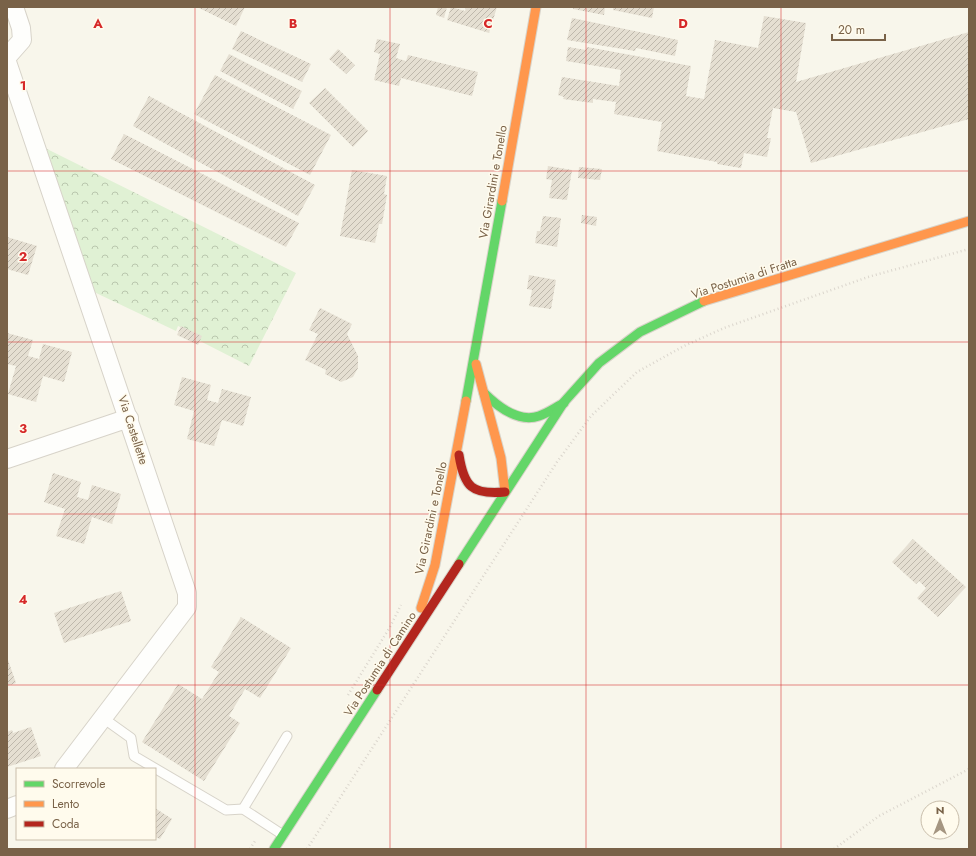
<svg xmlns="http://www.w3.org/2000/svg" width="976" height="856" font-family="Jost,sans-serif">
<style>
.forest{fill:url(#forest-crowns)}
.building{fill:url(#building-hatch)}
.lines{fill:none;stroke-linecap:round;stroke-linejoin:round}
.lane-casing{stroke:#d7d3c9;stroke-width:11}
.street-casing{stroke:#d7d3c9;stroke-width:20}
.fast-casing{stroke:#d8d3c9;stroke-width:11}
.slow-casing{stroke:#d8d3c9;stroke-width:11}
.jam-casing{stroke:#d8d3c9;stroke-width:11}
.path{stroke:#dbd6cd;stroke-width:2.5;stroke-dasharray:1 3;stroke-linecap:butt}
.lane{stroke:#fefefc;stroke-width:9}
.street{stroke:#fefefc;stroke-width:18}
.fast{stroke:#63d668;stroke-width:9}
.slow{stroke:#ff974d;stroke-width:9}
.jam{stroke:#b3261e;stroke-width:9}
.grid{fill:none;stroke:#d62828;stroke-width:1;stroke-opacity:0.55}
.labels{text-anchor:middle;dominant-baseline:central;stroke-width:3;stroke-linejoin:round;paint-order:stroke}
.street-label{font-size:12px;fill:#796248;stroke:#fffbed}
.grid-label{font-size:13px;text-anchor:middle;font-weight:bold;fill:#d62828;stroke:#fffbed;stroke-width:3;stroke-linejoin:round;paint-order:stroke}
</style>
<defs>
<pattern id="forest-crowns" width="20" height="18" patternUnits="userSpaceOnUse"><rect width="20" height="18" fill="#e0f1d4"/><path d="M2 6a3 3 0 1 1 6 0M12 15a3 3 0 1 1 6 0" fill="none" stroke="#bac7ae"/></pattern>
<pattern id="building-hatch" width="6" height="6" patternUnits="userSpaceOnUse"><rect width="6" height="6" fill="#e5dfd2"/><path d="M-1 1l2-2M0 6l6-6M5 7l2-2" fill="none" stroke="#beb8ac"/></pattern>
</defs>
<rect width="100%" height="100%" fill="#f8f6eb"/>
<path class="forest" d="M43,147L296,273L249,366L198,340L199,336L178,326L176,331L94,292Z"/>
<g class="building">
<path d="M197,7H245L236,26Z"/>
<path d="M438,7H447L444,18L436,15Z"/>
<path d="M451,7L465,11L466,7H497L489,33L447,20Z"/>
<path d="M574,7H605L604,15L573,9Z"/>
<path d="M613,7H654L652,18L613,10Z"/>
<path d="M764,16L806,23L796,82L969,32V119L811,163L796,112L773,108L767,138H771L767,157L744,153L741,168L717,164V162L657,151L662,122L614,114L616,102L593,99V103L563,99L564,97L558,95L562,77L619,86L621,70L566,61L568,47L586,50L587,47L691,66L686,96L704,99L715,40L758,48Z"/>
<path d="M572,18L678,40L675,56L636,48L635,51L567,40Z"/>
<path d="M241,31L311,64L302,82L232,49Z"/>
<path d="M377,39L400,44L396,58L406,61L408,55L478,72L472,96L401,78L399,86L374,80L380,54L374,52Z"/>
<path d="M338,49L355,65L346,74L329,59Z"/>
<path d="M229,54L302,91L293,109L220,71Z"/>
<path d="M215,75L331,135L310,175L194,114Z"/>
<path d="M325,88L368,131L353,147L309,103Z"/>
<path d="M149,96L315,185L298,216L133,126Z"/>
<path d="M124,134L299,223L286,247L111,159Z"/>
<path d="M548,166L572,170L567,200L549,198L552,180L546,179Z"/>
<path d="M579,167L602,169L600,180L578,178Z"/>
<path d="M352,170L387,176L384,194L387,195L382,224H379L375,243L340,236Z"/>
<path d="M582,215L597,217L596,226L581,223Z"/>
<path d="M543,216L561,218L557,247L535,243L537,231H540Z"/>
<path d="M7,237L37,246L28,275L7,269Z"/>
<path d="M529,275L556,280L551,309L529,306L532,290L527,289Z"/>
<path d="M320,308L352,324L347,334L358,356V368L353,377L341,382L325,374L326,370L305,360L318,334L309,330Z"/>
<path d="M181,326L202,336L198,345L177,335Z"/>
<path d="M7,333L33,340L28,356L39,359L43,344L72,352L64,382L43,376L36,402L8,394L16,366L7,364Z"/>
<path d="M182,377L211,385L207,400L218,403L222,389L251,397L243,426L222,420L214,446L187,439L194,411L174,405Z"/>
<path d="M53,473L81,482L77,497L88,500L92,485L121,494L112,524L92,517L84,544L56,536L65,509L44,502Z"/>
<path d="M913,539L966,587L938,617L917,598L926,588L919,581L916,584L892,562Z"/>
<path d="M121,591L131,621L64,643L54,613Z"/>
<path d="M241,617L291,648L260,698L245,689L229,716L240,723L204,781L142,742L178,684L202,699L219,672L211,667Z"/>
<path d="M7,657L16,683L7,686Z"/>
<path d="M31,727L41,756L7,767V732L12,730L13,733Z"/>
<path d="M155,808L172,819L160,839L155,837Z"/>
</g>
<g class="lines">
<defs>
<g id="lane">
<path d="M103,718L131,738L134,756L226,810L243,809L283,835"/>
<path d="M243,809L287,736"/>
</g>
<g id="street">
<path d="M7,57L22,40L21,28L14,7"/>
<path d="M7,62L187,593V607L64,769"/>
<path d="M7,459L129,418"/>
<path d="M7,809L17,805"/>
</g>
<g id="fast">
<path d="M484,393C498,407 518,423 539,416C548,413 556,407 564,403"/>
<path d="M466,401L502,201"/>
<path d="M459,564L564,402L599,363L640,332L704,301"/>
<path d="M274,849L377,690"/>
</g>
<g id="slow">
<path d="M502,201L536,7"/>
<path d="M704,301L969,221"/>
<path d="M476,364L501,458L505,492"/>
<path d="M421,608L435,565L466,401"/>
</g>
<g id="jam">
<path d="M459,455C464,487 472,495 505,492"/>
<path d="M377,690L459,564"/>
</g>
</defs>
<use href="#lane" class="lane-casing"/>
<use href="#street" class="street-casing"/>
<use href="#fast" class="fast-casing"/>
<use href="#slow" class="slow-casing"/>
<use href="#jam" class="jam-casing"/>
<g class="path">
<path d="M348,695L390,627L401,605"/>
<path d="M250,849L255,841"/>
<path d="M307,849L557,462L591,416L637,372L684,346L724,328L868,277L969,249"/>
<path d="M834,849L879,816L969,769"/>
</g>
<use href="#lane" class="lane"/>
<use href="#street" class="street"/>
<use href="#fast" class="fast"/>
<use href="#slow" class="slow"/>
<use href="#jam" class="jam"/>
</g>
<path class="grid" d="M195,7V849M390,7V849M586,7V849M781,7V849M7,171H969M7,342H969M7,514H969M7,685H969"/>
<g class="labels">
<g class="street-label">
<text transform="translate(493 182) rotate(-80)">Via Girardini e Tonello</text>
<text transform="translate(744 278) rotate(-18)">Via Postumia di Fratta</text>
<text transform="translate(133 430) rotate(72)">Via Castellette</text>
<text transform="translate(431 518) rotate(-78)">Via Girardini e Tonello</text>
<text transform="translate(380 664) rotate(-57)">Via Postumia di Camino</text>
</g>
</g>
<g class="grid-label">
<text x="98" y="28">A</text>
<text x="293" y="28">B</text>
<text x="488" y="28">C</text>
<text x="683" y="28">D</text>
<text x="23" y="90">1</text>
<text x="23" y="261">2</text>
<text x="23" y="433">3</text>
<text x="23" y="604">4</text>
</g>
<rect width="976" height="856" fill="none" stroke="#796248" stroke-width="16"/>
<rect x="16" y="768" width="140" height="72" fill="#fffbed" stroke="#c9beab"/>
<rect x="24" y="781" width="20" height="6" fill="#63d668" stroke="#c9beab"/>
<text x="52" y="788" font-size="12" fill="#796248">Scorrevole</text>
<rect x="24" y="801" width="20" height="6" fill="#ff974d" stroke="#c9beab"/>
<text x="52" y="808" font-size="12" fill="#796248">Lento</text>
<rect x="24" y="821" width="20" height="6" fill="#b3261e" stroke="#c9beab"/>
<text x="52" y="828" font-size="12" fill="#796248">Coda</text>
<g transform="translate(940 820)"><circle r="19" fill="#fffbed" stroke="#c9beab"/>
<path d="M0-3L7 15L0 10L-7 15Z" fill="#a59681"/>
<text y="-6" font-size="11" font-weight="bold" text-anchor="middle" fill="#796248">N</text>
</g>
<path d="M832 34v6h53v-6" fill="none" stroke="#796248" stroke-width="2"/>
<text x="838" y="34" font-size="12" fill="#796248" stroke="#fffbed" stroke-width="3" paint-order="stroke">20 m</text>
</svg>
